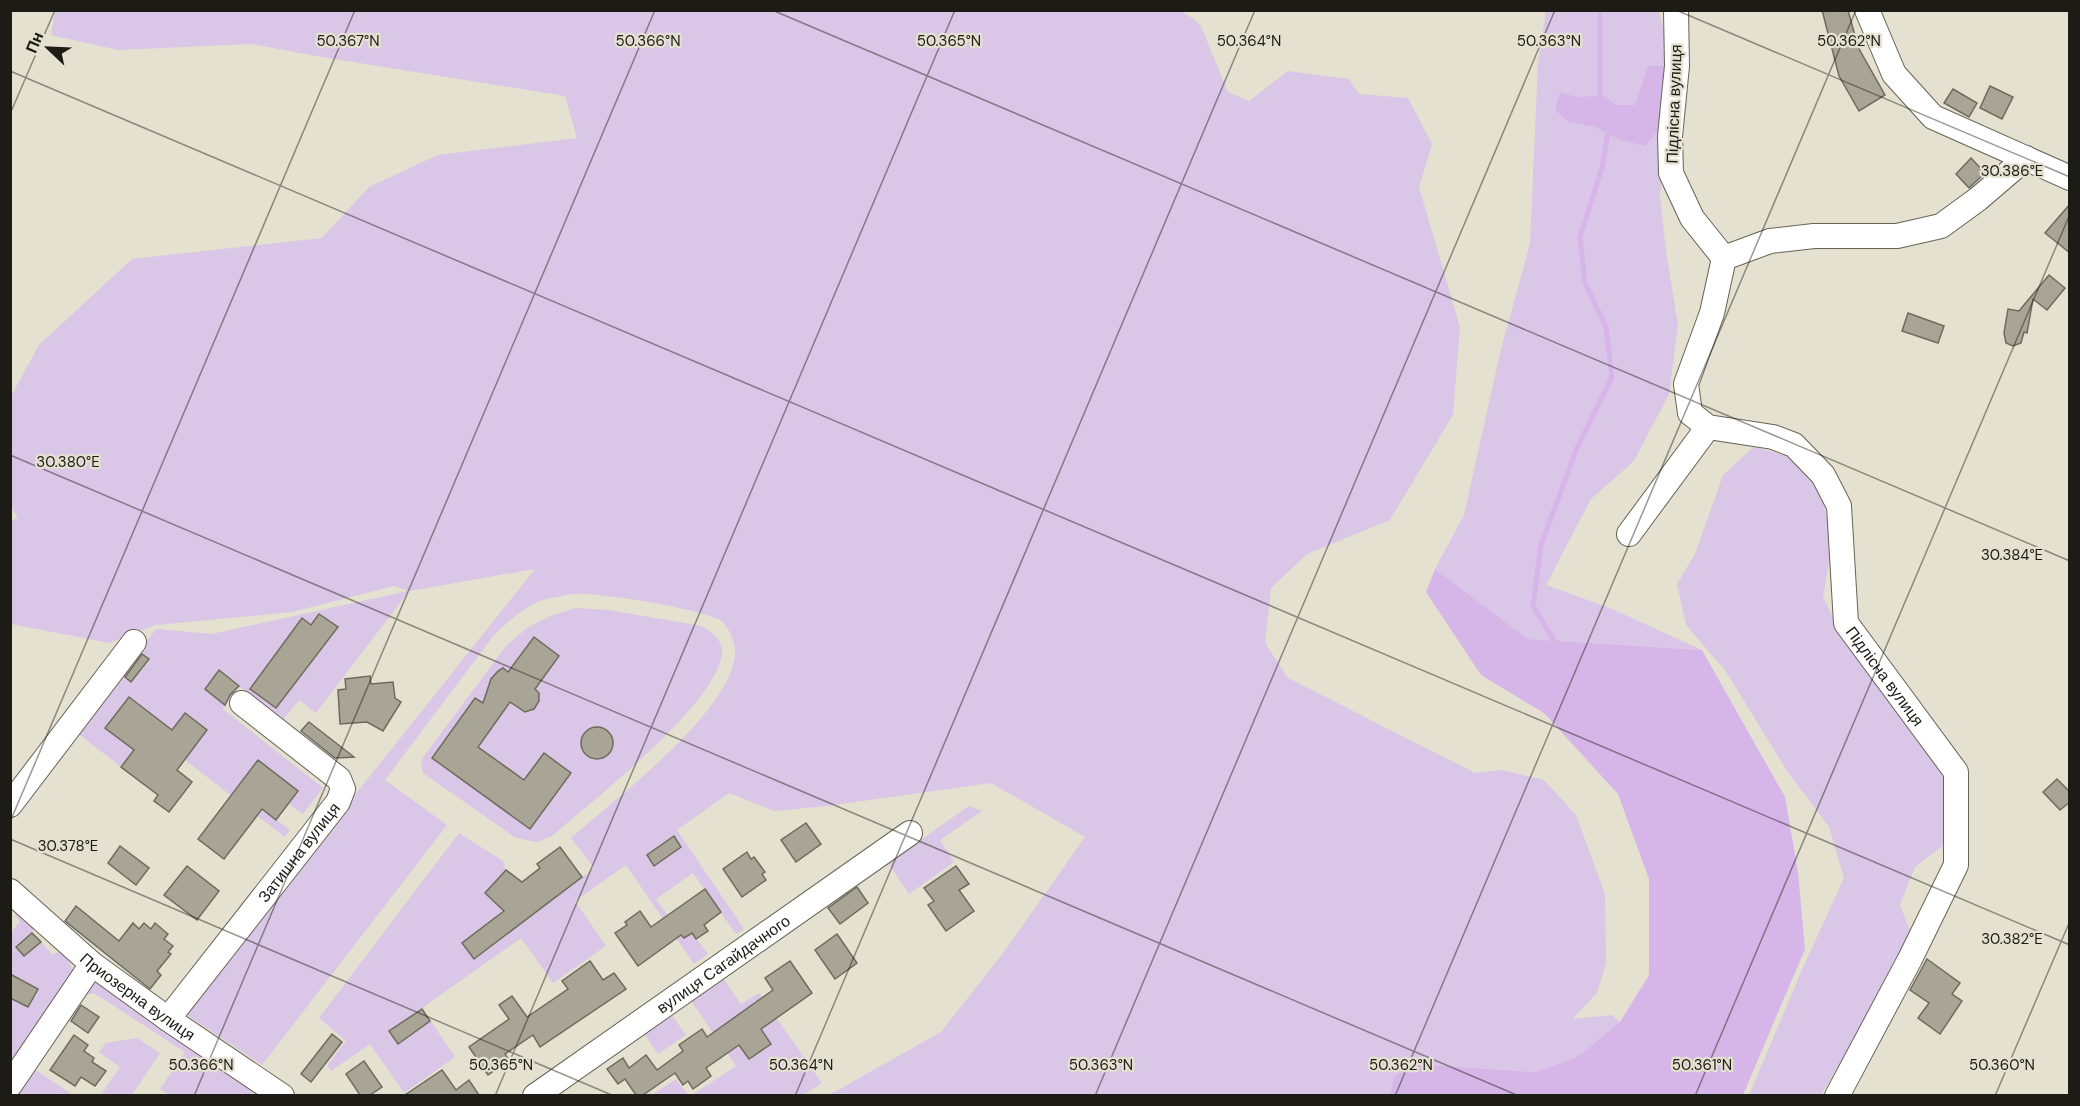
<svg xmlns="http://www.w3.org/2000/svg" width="2080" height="1106" font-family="'DM Sans',sans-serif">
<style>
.green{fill:#dac6e6}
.water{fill:#d6b6e8}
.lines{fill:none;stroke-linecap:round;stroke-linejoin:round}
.stream{stroke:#d6b6e8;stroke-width:5}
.building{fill:#a9a596;stroke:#6e6b5c;stroke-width:1.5}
.minor-casing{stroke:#666355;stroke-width:26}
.minor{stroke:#fff;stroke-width:24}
.ticks{fill:none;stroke:#1c1b15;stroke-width:1.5;stroke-opacity:0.45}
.labels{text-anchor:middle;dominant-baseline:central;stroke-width:4.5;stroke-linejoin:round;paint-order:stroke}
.street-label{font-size:16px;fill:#1c1b15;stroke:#e4e1d0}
.ticks-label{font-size:15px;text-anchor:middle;fill:#1c1b15;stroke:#e4e1d0;stroke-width:4.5;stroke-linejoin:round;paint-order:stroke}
</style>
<rect width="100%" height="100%" fill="#e4e1d0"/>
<g class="green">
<path d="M55,11H1182L1200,24L1228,92L1249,101L1288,71L1349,79L1359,94L1408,98L1432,144L1419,187L1460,327L1453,415L1390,520L1307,554L1271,588L1265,643L1288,678L1475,773L1502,770L1544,780L1576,815L1605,894L1606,963L1597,993L1572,1019L1612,1015L1620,1022L1577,1057L1535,1072L1419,1064L1394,1076L1390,1095H829L941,1032L1004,952L1085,837L991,783L827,806L774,811L729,793L677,830L744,929L736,934L693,873L656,899L683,938L692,933L708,954L694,964L626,865L575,901L606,946L553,983L521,938L422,1008L455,1057L404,1093L370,1044L331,1071L327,1066L346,1041L319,1018L459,833L503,861L506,870L485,893L504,911L462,943L475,959L594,868L571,838C614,800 732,711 735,654C736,643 729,627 721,621C704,609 596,592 573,594C565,595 555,597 546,599C526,605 509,621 494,635L385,780L447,825L262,1065L182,1012L535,569L409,591L316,713L299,700L284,719L239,686L223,709L323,788L303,814L288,803L298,791L258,760L236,789L290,830L285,837L185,760L158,795L77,733L156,629L212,634L408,591L394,586L292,612L156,625L109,643L11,624V521L18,518L11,507V396L39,345L132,259L322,238L369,187L438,155L577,138L565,96L316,56L251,44L118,50L51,35Z"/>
<path d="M1546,11H1659L1671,61L1660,196L1666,251L1678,325L1669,394L1634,461L1591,499L1546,585L1610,608L1702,650L1528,639L1435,569L1464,515L1501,349L1530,244L1538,63Z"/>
<path d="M1754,447L1788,456L1822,487L1831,549L1823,597L1844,639L1949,777V823L1944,845L1915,867L1900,905L1911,933L1885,988L1821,1095H1749L1801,972L1844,878L1829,827L1787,771L1725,670L1686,625L1677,584L1695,554L1723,475Z"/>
<path d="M575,608L609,610L701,626C712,632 723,640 722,653C719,702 590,803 552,836L537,842L516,838L423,773L421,760L506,646L527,628L551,616Z"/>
<path d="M969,806L982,811L940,840L954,862L909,894L888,863Z"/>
<path d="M18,912L34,926L32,933L52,954L59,952C68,959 73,964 72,975L11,1069L10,934L20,921L14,915Z"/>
<path d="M723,978L741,1004L759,993L822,1083L803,1095H692L736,1066L691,1001Z"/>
<path d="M90,981C110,984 134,1011 151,1023C171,1037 245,1077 253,1095H170L160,1089L185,1052L94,993L87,995L79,988Z"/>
<path d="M671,1014L686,1035L658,1054L644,1034Z"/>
<path d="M137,1038L160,1053L132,1095H101L120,1067L99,1052L106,1043Z"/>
<path d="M34,1069L73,1095L17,1096Z"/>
<path d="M676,1079L688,1095H652Z"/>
</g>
<g class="water">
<path d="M1648,66H1666L1664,123L1645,146L1618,139L1595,127L1569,122L1555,110L1560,92L1576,97L1604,96L1616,105H1635Z"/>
<path d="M1435,569L1528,639L1702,650L1785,797L1798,872L1805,949L1743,1095H1390L1394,1076L1419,1064L1535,1072L1577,1057L1620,1022L1649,975V879L1618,794L1544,713L1481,675L1426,592Z"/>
</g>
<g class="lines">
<g class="stream">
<path d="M1600,10V102"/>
<path d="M1558,647L1533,606L1541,545L1577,448L1612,377L1606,327L1585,283L1580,237L1602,168L1609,127"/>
</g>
</g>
<g class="building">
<path d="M1822,10H1848L1858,47L1885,95L1859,111L1839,76Z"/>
<path d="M1990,86L2013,97L2002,119L1980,108Z"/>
<path d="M1953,89L1977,103L1969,117L1944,103Z"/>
<path d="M1971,158L1985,173L1969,188L1956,174Z"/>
<path d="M2070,204V253L2045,233Z"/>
<path d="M2049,275L2065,288L2047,310L2033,299L2027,333L2024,332L2021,343L2013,346L2006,343L2004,333L2008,309L2019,311Z"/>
<path d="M1908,313L1944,326L1938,343L1902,331Z"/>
<path d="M319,614L338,627L276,708L250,689L302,618L311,625Z"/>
<path d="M534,637L559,656L535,689L539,693V701L534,709L525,712L510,702L478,747L524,780L544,753L571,773L530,829L432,758L475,698L483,703L491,679L498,671L503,668L508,672Z"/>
<path d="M142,654L149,659L131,682L125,677Z"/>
<path d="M219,670L239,686L230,695L225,705L205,689Z"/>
<path d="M370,676L371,684L393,682L395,698L401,702L383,731L367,722L340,724L338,690L346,689L345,679Z"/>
<path d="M129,697L172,730L185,713L207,730L177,770L192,782L169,812L154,801L158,795L121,767L134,750L105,728Z"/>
<path d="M309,722L354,757L335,758L301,731Z"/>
<circle cx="597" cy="743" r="16"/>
<path d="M258,760L298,791L276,820L262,809L224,859L198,839Z"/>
<path d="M2057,779L2070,792V802L2060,810L2043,792Z"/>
<path d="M806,823L821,844L796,862L781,840Z"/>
<path d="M674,836L681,847L654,866L647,855Z"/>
<path d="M120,846L149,868L136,885L108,863Z"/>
<path d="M560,847L582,877L474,959L462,943L504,911L485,893L506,870L522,882L540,868L537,864Z"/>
<path d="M747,852L751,859L754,857L765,872L762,874L766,880L742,897L723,869Z"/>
<path d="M187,866L219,891L197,920L164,895Z"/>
<path d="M956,866L969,884L959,890L974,911L946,931L928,905L934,901L924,888Z"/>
<path d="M857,887L868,903L840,924L828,908Z"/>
<path d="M705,889L721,912L704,925L708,931L696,939L692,933L684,938L681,935L638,966L615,933L627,925L625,922L640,911L651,927Z"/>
<path d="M76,906L119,941L133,923L139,929L144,923L151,929L155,923L168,934L164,939L173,946L168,952L171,954L157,971L161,975L150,989L65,921Z"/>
<path d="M32,933L41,942L24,956L16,947Z"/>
<path d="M837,934L857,963L835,979L815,950Z"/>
<path d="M1927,959L1960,983L1952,994L1962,1001L1940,1034L1918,1018L1929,1003L1910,990Z"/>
<path d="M590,961L603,980L614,973L626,989L540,1047L533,1035L505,1054L509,1060L488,1075L469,1047L509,1019L499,1005L512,996L527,1017L568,989L562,981Z"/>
<path d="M790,961L812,993L761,1029L771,1044L749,1059L739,1045L706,1068L711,1076L693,1089L688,1081L683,1085L675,1073L643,1095H636L625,1079L618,1084L607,1069L623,1058L629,1068L646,1055L657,1070L683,1051L679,1045L702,1029L707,1037L773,990L765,978Z"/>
<path d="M10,974L38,989L28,1007L10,998Z"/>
<path d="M81,1005L99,1017L88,1033L71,1021Z"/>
<path d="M422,1009L430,1021L398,1044L389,1031Z"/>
<path d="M332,1034L342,1042L311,1082L301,1074Z"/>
<path d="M74,1035L88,1045L84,1051L94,1058L92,1062L106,1071L95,1086L81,1077L75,1086L50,1070Z"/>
<path d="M364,1061L382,1087L370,1095H360L346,1074Z"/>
<path d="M442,1070L456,1090L469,1080L479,1095H405Z"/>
</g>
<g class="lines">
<defs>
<g id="minor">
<path d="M1676,10L1677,66L1670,136L1671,173L1692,218L1724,258"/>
<path d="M1867,10L1894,74L1933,117L2070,178"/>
<path id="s1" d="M1724,258L1712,313L1686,384L1690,413L1708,427L1773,437L1794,445L1823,475L1839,506L1846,623L1956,772V865L1910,959L1837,1096"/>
<path d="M1724,258L1770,241L1814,236H1897L1941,226L1978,199L2026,158"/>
<path d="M1629,534L1708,427"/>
<path d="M10,805L134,642"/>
<path id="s2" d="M10,891L92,964L168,1019L282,1096"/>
<path id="s3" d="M168,1019L338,802L343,789L339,779L242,703"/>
<path d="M10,1085L92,964"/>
<path id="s4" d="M535,1096L910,833"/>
</g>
</defs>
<use href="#minor" class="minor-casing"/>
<use href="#minor" class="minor"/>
</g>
<path class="ticks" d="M772,10L2070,561M1676,10L2070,177M10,71L2070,945M10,114L55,10M10,455L1519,1096M10,822L355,10M10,839L614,1096M194,1096L655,10M495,1096L955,10M795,1096L1255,10M1095,1096L1555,10M1395,1096L1856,10M1695,1096L2070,214M1995,1096L2070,921"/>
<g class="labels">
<g class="street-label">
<text transform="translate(1674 104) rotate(-88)">Підлісна вулиця</text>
<text stroke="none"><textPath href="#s1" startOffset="532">Підлісна вулиця</textPath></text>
<text stroke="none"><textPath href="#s3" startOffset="212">Затишна вулиця</textPath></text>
<text stroke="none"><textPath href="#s4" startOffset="230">вулиця Сагайдачного</textPath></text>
<text stroke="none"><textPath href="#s2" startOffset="166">Приозерна вулиця</textPath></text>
</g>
</g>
<g class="ticks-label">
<text x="348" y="46">50.367°N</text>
<text x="1549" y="46">50.363°N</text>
<text x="1849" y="46">50.362°N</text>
<text x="648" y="46">50.366°N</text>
<text x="949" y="46">50.365°N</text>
<text x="1249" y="46">50.364°N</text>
<text x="2012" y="176">30.386°E</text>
<text x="68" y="467">30.380°E</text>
<text x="2012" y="560">30.384°E</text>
<text x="68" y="851">30.378°E</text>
<text x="2012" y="944">30.382°E</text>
<text x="201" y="1070">50.366°N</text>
<text x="501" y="1070">50.365°N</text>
<text x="801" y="1070">50.364°N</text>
<text x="1101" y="1070">50.363°N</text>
<text x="1401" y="1070">50.362°N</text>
<text x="1702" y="1070">50.361°N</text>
<text x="2002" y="1070">50.360°N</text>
</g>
<rect width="2080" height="1106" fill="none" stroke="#1c1b15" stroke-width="24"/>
<g transform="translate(48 48) rotate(293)" stroke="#e4e1d0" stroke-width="4.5" paint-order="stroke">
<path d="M0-4.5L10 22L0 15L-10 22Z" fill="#1c1b15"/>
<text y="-9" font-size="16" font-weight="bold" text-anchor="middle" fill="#1c1b15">Пн</text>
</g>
</svg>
